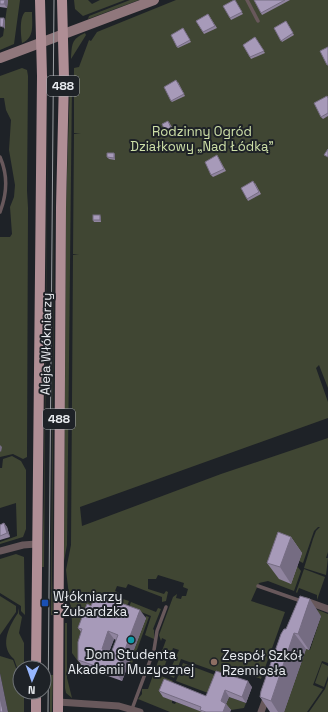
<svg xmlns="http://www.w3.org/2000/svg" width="328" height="712" font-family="'Space Grotesk',sans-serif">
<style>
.green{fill:#404633}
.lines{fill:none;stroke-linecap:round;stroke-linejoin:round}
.service{stroke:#68585b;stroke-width:3.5}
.minor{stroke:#68585b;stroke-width:7}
.secondary{stroke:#90777c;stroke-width:10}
.primary{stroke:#af8e95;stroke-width:10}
.tram{stroke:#9b9ea2;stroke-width:1}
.wall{fill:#90849f;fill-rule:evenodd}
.shaded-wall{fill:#756c82}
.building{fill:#a79ab9;stroke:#756c82;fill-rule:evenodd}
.transit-dot{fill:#1a4fb4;stroke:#1e2227;stroke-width:1.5}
.culture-dot{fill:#0f9aa8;stroke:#1e2227;stroke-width:1.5}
.education-dot{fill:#8d6e63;stroke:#1e2227;stroke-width:1.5}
.labels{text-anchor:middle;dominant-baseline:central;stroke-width:4;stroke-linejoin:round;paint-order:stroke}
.shield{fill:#1e2227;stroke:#acafb4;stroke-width:1}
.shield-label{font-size:12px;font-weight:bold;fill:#e9ecf0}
.park-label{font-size:13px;fill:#cee0a8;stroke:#1e2227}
.street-label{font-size:13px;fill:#e9ecf0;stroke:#1e2227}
.poi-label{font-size:13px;fill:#e9ecf0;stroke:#1e2227;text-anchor:start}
</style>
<rect width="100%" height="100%" fill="#1e2227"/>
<g class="green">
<path d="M8,0H20L14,44L0,50V38L3,36Z"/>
<path d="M74,0H88L92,4L100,0H125L83,16L75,9Z"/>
<path d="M130,0H139L88,19L89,16Z"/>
<path d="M176,0H328V388L319,365L316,368L328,402V418L80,507L82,526L221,474L328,438V552L326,558H328L326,575L304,568L313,539H315H313L316,531L320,527H318L314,531L303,563L299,561L302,553L297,566L301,571L294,591L268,581L259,583L251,601L285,612L261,679L240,671L237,679L181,659L174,678L168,675L179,650L173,648L172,651H170L161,676L173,681L164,697L172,700V703L175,704L176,702L203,712H170L138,699L142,694V689H148L166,640L162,638L161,641L159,635L173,597L177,594L176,598L181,599L182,596H186L188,589L183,587L184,583L158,575L156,579H148V589L164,594L166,591L168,592L166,601L162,602V597L128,584L126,588L117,586L115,591L119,593L117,597L129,601L126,609L82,663V667L72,653V621L66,570L71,545L73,255L79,254H73L74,134L81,133H74V68L79,67L89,40L91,41L97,32Z"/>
<path d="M25,12H32C32,24 35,38 22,43C21,35 19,18 25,12Z"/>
<path d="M85,33L86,35L71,59C72,45 71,39 85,33Z"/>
<path d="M22,68L27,70L28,76L27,191L28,208L27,457L23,459L13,454L0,457V237H10L12,234L10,207L14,197L15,185L9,150L11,120L6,110L4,98H0V76Z"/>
<path d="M48,76L44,567H42L44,497Z"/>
<path d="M55,76L52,578L53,615H51Z"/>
<path d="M70,82H72L67,545L64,561L66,205Z"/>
<path d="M12,456L21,461L26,470V529L23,537L0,544V542L17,536L16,503L0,508V468H2L3,459Z"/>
<path d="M16,554L24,557L25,615L21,611V606L0,593V559Z"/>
<path d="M304,569L325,577L317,600V595L299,588L297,593L296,592Z"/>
<path d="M0,596L16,606V612L0,635Z"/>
<path d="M131,602L156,612L158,608L161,609L153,629L154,630V639L145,635L151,616L129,607Z"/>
<path d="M19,608V614L22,617L19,633L24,643V668H20V676L14,659C0,647 7,629 18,613Z"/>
<path d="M313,608L328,614V663L322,661L313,685L323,689L307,712H284L306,649L310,650L321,616Z"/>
<path d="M146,616L149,617L131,666L128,665Z"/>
<path d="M65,623H67V678L72,698L66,693L65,688Z"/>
<path d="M0,656L13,660L20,679V692H24V712H8L0,673Z"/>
<path d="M183,663L215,675L208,693L176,681Z"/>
<path d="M322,663L328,666V676L324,687L315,683Z"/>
<path d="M50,675H53L52,712H50Z"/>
<path d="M328,680V712H309L325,689Z"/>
<path d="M229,697L246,703L244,708L231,710L225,707Z"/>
</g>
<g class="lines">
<g class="service">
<path d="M247,0L258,21"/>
<path d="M0,157C8,175 7,194 0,212"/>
<path d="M258,586L301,601"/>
<path d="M132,709L154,650L157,631L166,607"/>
</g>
<g class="minor">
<path d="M0,551L23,545L36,544"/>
<path d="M306,601L328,609"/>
<path d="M58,702L119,706L140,712"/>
<path d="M261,712L267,696"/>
</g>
<path class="secondary" d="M0,58L154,0"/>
<g class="primary">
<path d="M36,668L42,76L40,0"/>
<path d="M36,712V692"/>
<path d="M58,712L61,207L64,78L62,0"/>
</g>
<path class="tram" d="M48,712L54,0"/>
</g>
<g class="wall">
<path d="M0,0H8L7,8L0,7Z"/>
<path d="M234,0L243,14L231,20L230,18Z"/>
<path d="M254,0H290L262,15Z"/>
<path d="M208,14L217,28L204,34L196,21Z"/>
<path d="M286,21L294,35L282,42L274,28Z"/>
<path d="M183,28L191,42L178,48L177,47Z"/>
<path d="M255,37L265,53L251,59L243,45Z"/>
<path d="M178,82L185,96L172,102L171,101Z"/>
<path d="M328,98V116L323,119L321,117Z"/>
<path d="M169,122L173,129L167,132L165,131Z"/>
<path d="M114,153L115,155V160L109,159L107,157Z"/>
<path d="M218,157L226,171L213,177L211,175Z"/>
<path d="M255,183L261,194L248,201L247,199Z"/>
<path d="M101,217V222H94L93,220Z"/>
<path d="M4,523L7,527L10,537L0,540V525Z"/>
<path d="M291,537L302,553L291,584L279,579L267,563Z"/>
<path d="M91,606L146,618L122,681L83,667L78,660L81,632L78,628ZM114,639L116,640L111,653L109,652Z"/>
<path d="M321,616L309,650L306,649L284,712H270L260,697L286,629Z"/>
<path d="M216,671L252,687L246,703L229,697L226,704L231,710L230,712H202L163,697L159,691L206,696Z"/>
</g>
<g class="shaded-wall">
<path d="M5,0H8L7,8L4,4Z"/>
<path d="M4,18L5,20V29L3,27Z"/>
<path d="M114,153L115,155V160L114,158Z"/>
<path d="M100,215L101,217V222L100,220Z"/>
<path d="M0,445L2,447L1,452L0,451Z"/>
<path d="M4,523L7,527L10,537L7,533Z"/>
<path d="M291,537L302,553L291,584L280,567Z"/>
<path d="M310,599L321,616L309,650L298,634Z"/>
<path d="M140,610L146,618L122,681L116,673Z"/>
<path d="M108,631L114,639L107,657L102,649Z"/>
<path d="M294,633L306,649L284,712H278L271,701Z"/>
<path d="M0,673L8,712H3L0,697Z"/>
<path d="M248,681L252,687L246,703L242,697Z"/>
<path d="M225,690L229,697L226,704L231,710L230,712H223L221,701Z"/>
</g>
<g class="building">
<path d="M0,0H5L4,4H0Z"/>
<path d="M234,0H235L242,12L230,18L223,6Z"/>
<path d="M254,0H285L261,13Z"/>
<path d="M208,14L215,26L203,32L196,21Z"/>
<path d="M0,18H4L3,27L0,26Z"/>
<path d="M286,21L293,33L281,41L274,28Z"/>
<path d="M183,28L190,40L177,47L171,35Z"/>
<path d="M255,37L264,51L250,57L243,45Z"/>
<path d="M328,47V65H327L320,51Z"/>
<path d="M176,80L184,94L171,101L164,87Z"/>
<path d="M327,96L328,98V113L321,117L314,103Z"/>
<path d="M168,121L171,128L165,131L162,124Z"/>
<path d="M328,149V157L324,155Z"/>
<path d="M107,153H114V158L107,157Z"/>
<path d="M217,155L224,169L211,175L205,162Z"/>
<path d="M253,181L259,192L247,199L241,188Z"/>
<rect x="93" y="215" width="7" height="5"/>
<path d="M4,523L7,533L0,536V525Z"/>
<path d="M278,532L291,537L280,567L267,563Z"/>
<path d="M96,594L140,610L116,673L78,660V642L82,629L78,628L87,604L91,606ZM108,631L118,635L111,653L102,649Z"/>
<path d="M300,596L310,599L298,634L294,633L271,701L260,697L261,691L281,634L284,629H286Z"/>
<path d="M216,671L248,681L242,697L225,690L221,701L226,704L223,712H206L200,710L201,707L159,691L164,679L206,696Z"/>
<path d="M0,697L3,712H0Z"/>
</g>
<rect class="transit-dot" x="41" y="599" width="8" height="8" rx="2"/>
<circle class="culture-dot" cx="131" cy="640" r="4"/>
<circle class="education-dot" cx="214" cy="662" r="4"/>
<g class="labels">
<g class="shield">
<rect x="47" y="76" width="32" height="20" rx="3"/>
<rect x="43" y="409" width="32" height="20" rx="3"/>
</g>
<g class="shield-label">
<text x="63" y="86">488</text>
<text x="59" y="419">488</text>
</g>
<g class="park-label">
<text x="202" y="131">Rodzinny Ogród<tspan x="202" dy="15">Działkowy „Nad Łódką”</tspan></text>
</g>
<g class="street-label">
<text transform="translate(46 344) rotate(-89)">Aleja Włókniarzy</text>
</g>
<g class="poi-label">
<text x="53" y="596">Włókniarzy<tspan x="53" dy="15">- Żubardzka</tspan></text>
<text x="131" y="654" text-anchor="middle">Dom Studenta<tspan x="131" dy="15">Akademii Muzycznej</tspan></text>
<text x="222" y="655">Zespół Szkół<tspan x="222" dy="15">Rzemiosła</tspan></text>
</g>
</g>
<g transform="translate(32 680) rotate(182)"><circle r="19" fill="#1e2227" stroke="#6f7377"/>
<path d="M0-3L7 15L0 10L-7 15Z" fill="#96b6fd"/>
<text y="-6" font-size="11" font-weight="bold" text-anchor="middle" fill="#e9ecf0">N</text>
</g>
</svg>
